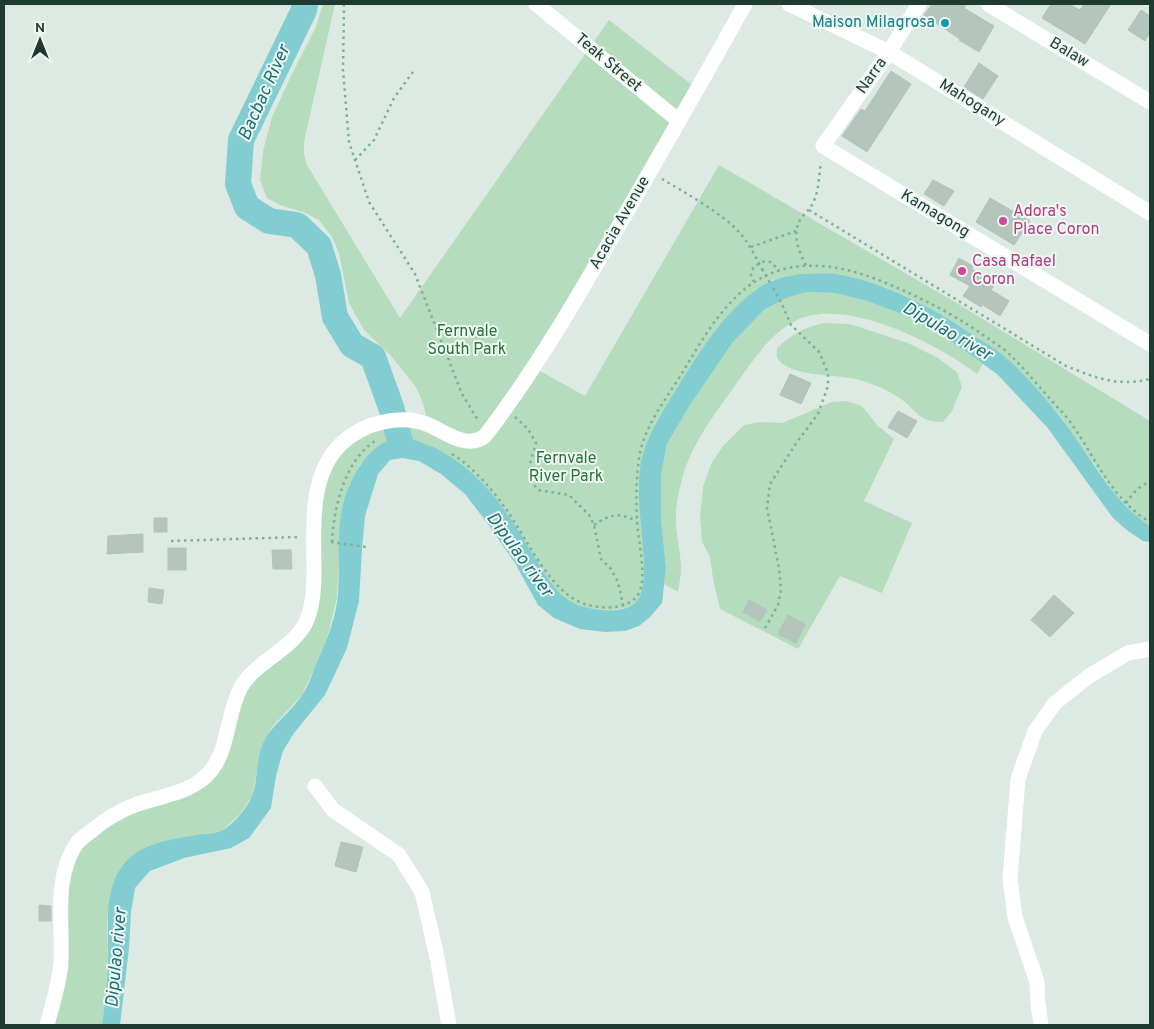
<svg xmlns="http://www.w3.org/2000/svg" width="1154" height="1029" font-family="Overpass,sans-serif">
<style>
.green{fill:#b5dcbc}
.water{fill:#82cdd2}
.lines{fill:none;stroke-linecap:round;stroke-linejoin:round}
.river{stroke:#82cdd2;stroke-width:26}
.building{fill:#b3c5bc;stroke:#b0c4ba}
.path{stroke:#7daf9a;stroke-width:2.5;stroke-dasharray:2.5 4;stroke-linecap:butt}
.minor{stroke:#fff;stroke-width:15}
.path-bridge{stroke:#7daf9a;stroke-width:2.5;stroke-dasharray:2.5 4;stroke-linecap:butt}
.culture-dot{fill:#0f9aa8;stroke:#eef7f1;stroke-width:2}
.hotel-dot{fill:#d1479c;stroke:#eef7f1;stroke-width:2}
.labels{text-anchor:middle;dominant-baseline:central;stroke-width:4;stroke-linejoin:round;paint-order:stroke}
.culture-label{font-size:16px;fill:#0d838f;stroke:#eef7f1;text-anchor:end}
.street-label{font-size:16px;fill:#1f3a30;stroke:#eef7f1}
.hotel-label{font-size:16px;fill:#b23c85;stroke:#eef7f1;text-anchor:start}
.park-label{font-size:16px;fill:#28723d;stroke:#eef7f1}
.water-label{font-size:18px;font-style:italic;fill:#177077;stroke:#eef7f1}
</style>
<rect width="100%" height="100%" fill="#ddeae3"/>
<g class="green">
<path d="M323,4H335L304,142V154L307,165L400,318L609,20L696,88L531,366L585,396L719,165L955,302L1150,421V526L1139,519L1115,494L1062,418L1034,386L1004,356L956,323L913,299L885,287L832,274L771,280L757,289L737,307L716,330L687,372L655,424L643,552L644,574L642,593L636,603L626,608L612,610L589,609L571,602L552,587L505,511L477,478L388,441L376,447L361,463L350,484L341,514L337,597L326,643L302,695L272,727L262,746L252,796L240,814L222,831L197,835L121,867L111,891L107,919L108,960L105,1002L102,1025H47L63,872L103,821L181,791L215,766L241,685L305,624L315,501L327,460L361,430L428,424L423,403L416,387L391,356L364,330L349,303L339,253L332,237L319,220L303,212L282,206L267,198L260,180L263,151L272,117L292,74L316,27Z"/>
<path d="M806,292L835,293L867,301L904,315L941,334L983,364L977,374C938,344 844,295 795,321C768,335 749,366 732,390C712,417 691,446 682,479C679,491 675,508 676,520C676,536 681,553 681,569C681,577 679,584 678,592L664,584L666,567L661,519V475L667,444L690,405L733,342L764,310L786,297Z"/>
<path d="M825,323L850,324L908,343L938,358L957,372L962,387L952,411L943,422C917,422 918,411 901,399C886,389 872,383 855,379C836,374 789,377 778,359C776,356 777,352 777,348C793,334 804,327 825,323Z"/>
<path d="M846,401L862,406L877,425L894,439L864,501L912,523L882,593L840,576L798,649L720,609L713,579L710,557L702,542L700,517L703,487L711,464L723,446L744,425L761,422L782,423L832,402Z"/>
</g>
<path class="water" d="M800,274C811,274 824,273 835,274C887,283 933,307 976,337C985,343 996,349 1004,356C1025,374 1044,396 1061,418C1090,454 1110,500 1150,526V542L1143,541L1128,531L1113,518L1047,427L997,374L941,334L904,315L867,301L835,293L806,292L786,298L764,310L733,342L690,405L667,444L661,475V519L666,567L662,603L650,617L639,626L625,631L605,632L580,629L554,618L538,605L515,563L488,524L465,494L441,474L419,461L402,458L390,460L378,474L365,516L362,549L359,601L347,648L325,695L294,733L283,751L276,776L271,808L249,838L231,848L184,858L150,871L135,888L131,912L129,948L120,1025H102C105,1004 107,982 108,961C109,929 103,897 120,869C137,843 169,840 197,835C206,833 217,834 225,829C235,822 247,808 252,796C258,780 256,762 262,746C270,725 290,714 302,695C309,686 312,673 317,662C327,641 336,617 338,594C340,567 337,540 341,514C346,485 366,442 398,438C410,436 422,443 433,447C463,461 488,486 507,514C517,527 525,542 534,556C553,588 564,608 604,610C616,611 629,610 637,601C652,584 637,512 639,487C639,475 640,462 644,451C651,430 662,412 674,393C696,357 724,311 760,287C772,279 786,277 800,274Z"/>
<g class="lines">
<path class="river" d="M305,4L304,10L241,140L238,184L247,207L269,221L297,225L319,246L328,275L335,317L352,345L373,357L391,407L401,445"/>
</g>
<g class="building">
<path d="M932,4H967L964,8L994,26L979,52L959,40L960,39L924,15Z"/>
<path d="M1051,4H1069L1080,10L1084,4H1111L1085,44L1042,18Z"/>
<path d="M1141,10L1150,16V32L1145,41L1128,30Z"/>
<path d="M979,63L998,76L983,99L964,87Z"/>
<path d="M891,71L911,84L867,152L842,136L861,109L865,111Z"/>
<path d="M933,180L954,191L944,206L924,194Z"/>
<path d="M990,198L1030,221L1014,245L976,222Z"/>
<path d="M959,258L973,266L972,269L996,282L991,290L1009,301L1000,316L983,305L981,307L963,296L970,286L950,275Z"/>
<path d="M790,374L811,383L801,404L780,395Z"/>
<path d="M898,411L917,421L907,438L888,427Z"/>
<rect x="154" y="518" width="13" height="14"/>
<path d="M143,534V552L107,554L108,536Z"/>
<rect x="168" y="548" width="18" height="22"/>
<path d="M272,550H291L292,569H273Z"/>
<path d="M149,588L164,590L162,604L148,602Z"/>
<path d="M1054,595L1074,613L1050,637L1031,620Z"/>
<path d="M749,600L767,610L760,621L743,612Z"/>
<path d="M788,615L805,624L796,643L778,634Z"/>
<path d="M341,842L363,847L356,872L335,866Z"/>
<path d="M39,905L51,906V921H39Z"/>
</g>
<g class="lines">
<g class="path">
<path d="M344,4L343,70L349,142L369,202L415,274L462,394L479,422"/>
<path d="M355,160L374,140L394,98L413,72"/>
<path d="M662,179C684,192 723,214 739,232C749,243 755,256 762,269"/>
<path d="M809,210L1066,366C1097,378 1117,387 1150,379"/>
<path d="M751,247L796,231"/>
<path d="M806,265C798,250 791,232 802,217C807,211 811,208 814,201C819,189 819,175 821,162"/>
<path d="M754,282L751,275L753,268C764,259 771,258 778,271"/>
<path d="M515,417L528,429L536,443C531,463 523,472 538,490L569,495L589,515L594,525L601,559L611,569L618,582L623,605"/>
<path d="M452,454C473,467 492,489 506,509C527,538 551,596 588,605C603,609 630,610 639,593C647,576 638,540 637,521C636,500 636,479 639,459C643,428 664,402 681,375C696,350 711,323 731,302C775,254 831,260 886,283C922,298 957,316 989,339C996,344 1005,349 1011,356C1023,367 1034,381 1045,393C1053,403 1063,412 1071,423C1095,457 1112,500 1150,522"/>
<path d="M1126,503C1133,493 1139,486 1150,482"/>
<path d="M594,525C610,514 619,512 636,521"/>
<path d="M171,541L299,537"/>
<path d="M331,542L366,547"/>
<path d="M332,542C334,507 344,462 375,441"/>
<path d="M765,628L778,605L781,590L779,568L767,508L770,484L797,442L818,414L828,386V373L819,352L791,325L781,302L772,286"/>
</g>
<g class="minor">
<path d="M536,4L679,121"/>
<path d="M789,4L889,52L1150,213"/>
<path d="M919,4L889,52L823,146L1150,344"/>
<path d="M988,4L1150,102"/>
<path d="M315,786L333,810L399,855L422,892L437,957L449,1025"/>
<path d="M47,1025C52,1005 60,982 61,962C63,923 53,877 77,843C81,839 86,835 90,832C103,821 119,811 135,805C156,797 181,795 200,781C231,759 224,718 241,687C253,664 291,650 305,624C313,608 314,590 314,573C314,531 308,477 340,445C362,423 400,413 429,425C445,432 467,450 485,436C538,367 581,291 625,215C665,145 706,75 745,4"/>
<path d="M1041,1025L1038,1004L1037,982L1015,917L1010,879L1018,779L1035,731L1055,703L1089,676L1128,653L1150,649"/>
</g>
<path class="path-bridge" d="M762,269L772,286"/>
</g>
<circle class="culture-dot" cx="945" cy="23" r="5"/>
<g class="hotel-dot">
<circle cx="1003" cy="221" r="5"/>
<circle cx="962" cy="271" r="5"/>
</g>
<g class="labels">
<g class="culture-label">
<text x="935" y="23">Maison Milagrosa</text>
</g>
<g class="street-label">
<text transform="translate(1069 53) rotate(31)">Balaw</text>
<text transform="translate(608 63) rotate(40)">Teak Street</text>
<text transform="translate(872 76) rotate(-55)">Narra</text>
<text transform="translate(972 103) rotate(32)">Mahogany</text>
<text transform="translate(935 214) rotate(31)">Kamagong</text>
<text transform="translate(620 223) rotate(-60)">Acacia Avenue</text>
</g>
<g class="hotel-label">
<text x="1013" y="212">Adora's<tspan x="1013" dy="18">Place Coron</tspan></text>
<text x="972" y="262">Casa Rafael<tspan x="972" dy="18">Coron</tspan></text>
</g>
<g class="park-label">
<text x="467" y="332">Fernvale<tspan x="467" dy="18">South Park</tspan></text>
<text x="566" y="459">Fernvale<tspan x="566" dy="18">River Park</tspan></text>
</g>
<g class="water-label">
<text transform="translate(265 93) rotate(-66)">Bacbac River</text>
<text transform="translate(947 332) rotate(30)">Dipulao river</text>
<text transform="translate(519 555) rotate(54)">Dipulao river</text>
<text transform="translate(117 958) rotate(-85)">Dipulao river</text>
</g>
</g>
<rect width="1154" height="1029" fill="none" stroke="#1f3a30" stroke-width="10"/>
<g transform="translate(40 40)" stroke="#eef7f1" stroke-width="4" paint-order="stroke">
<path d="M0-4L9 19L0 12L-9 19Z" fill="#1f3a30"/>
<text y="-8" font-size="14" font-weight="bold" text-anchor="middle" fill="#1f3a30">N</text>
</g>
</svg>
